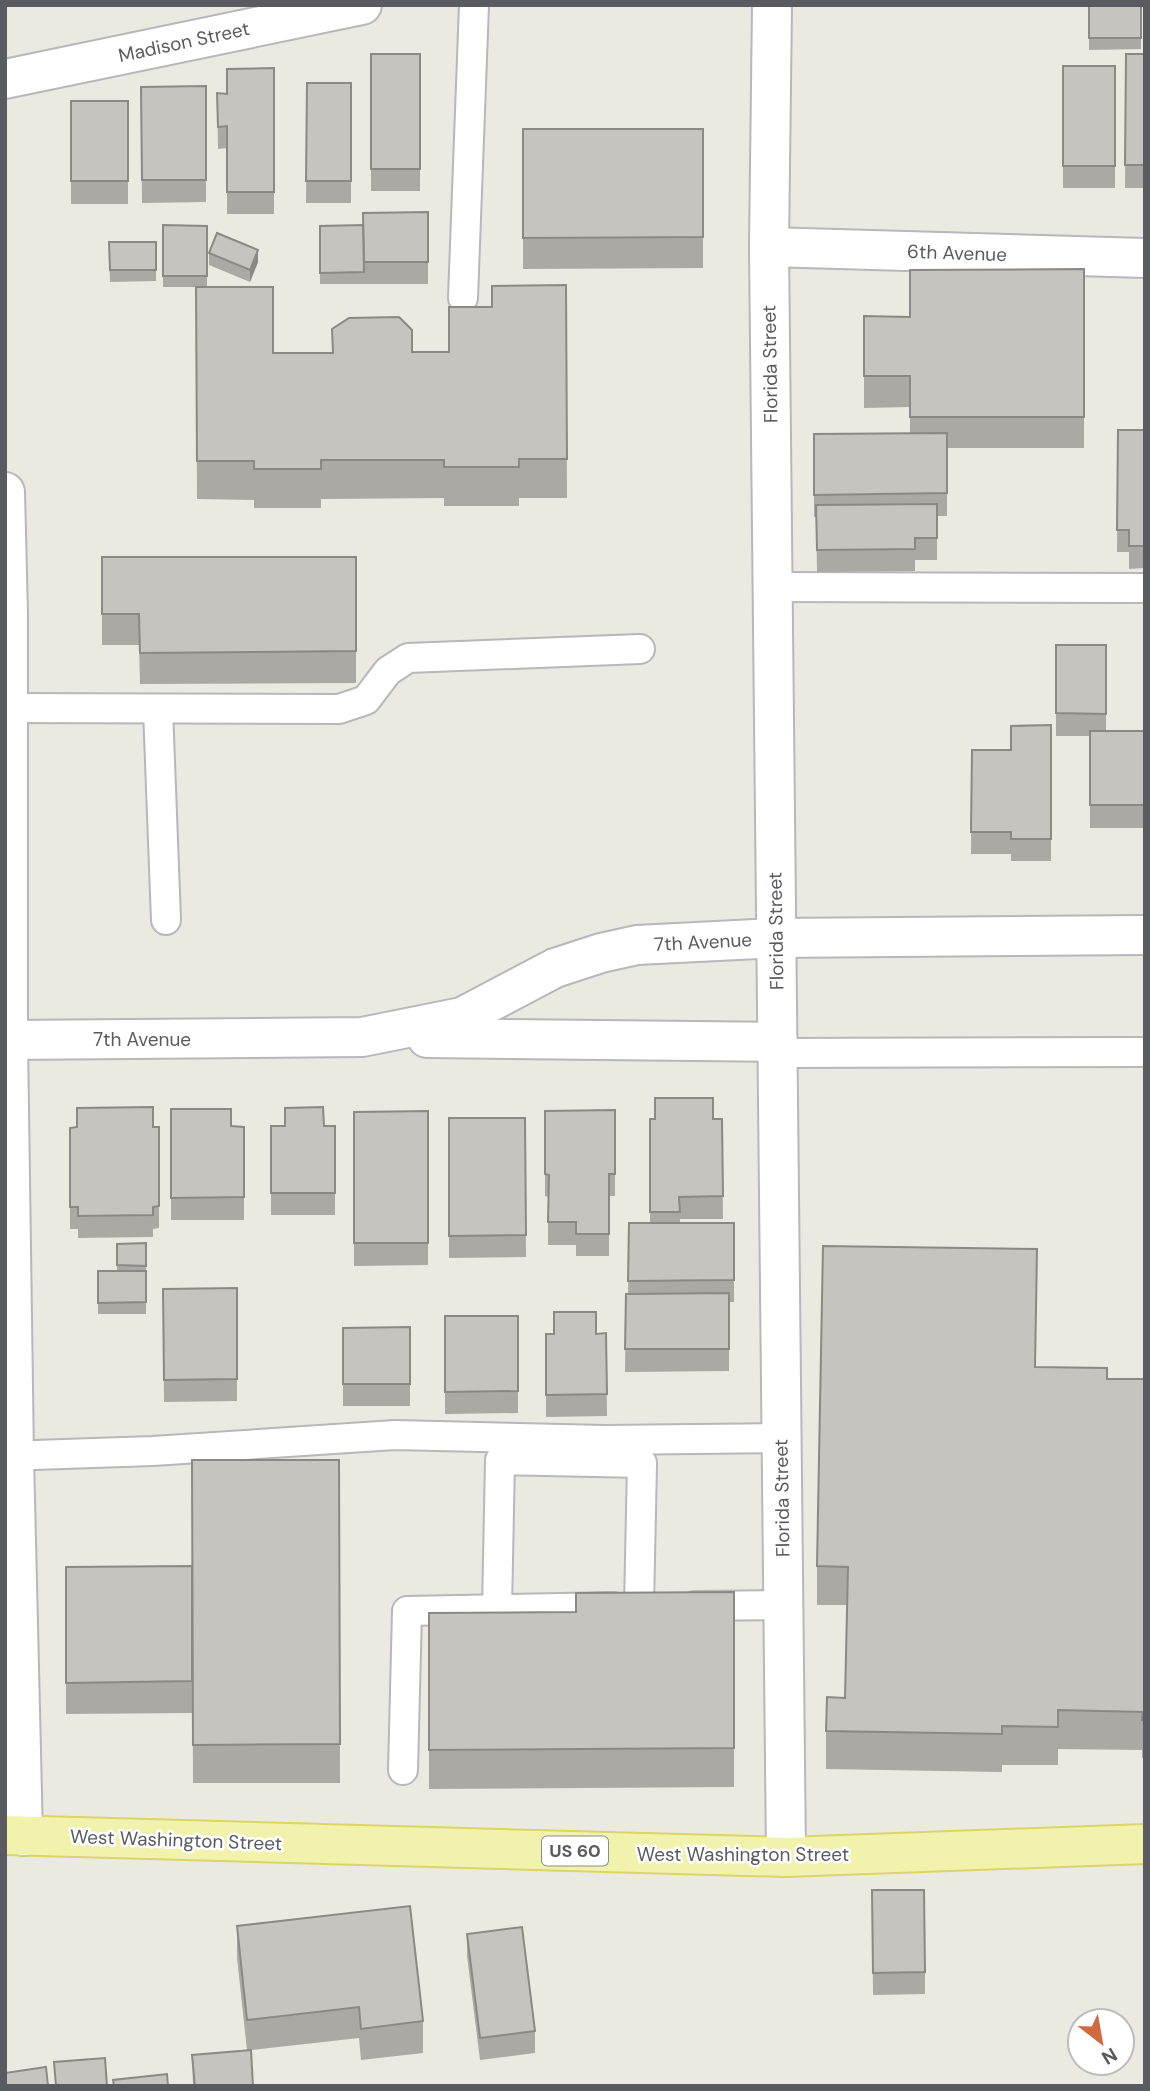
<svg xmlns="http://www.w3.org/2000/svg" width="1150" height="2091" font-family="'DM Sans',sans-serif">
<style>
.lines{fill:none;stroke-linecap:round;stroke-linejoin:round}
.service-casing{stroke:#b7b7bc;stroke-width:32}
.minor-casing{stroke:#b7b7bc;stroke-width:42}
.tertiary-casing{stroke:#b7b7bc;stroke-width:42}
.primary-casing{stroke:#ddd467;stroke-width:42}
.service{stroke:#fff;stroke-width:28}
.minor{stroke:#fff;stroke-width:38}
.tertiary{stroke:#fff;stroke-width:38}
.primary{stroke:#f1f3ad;stroke-width:38}
.wall{fill:#aaa9a3}
.shaded-wall{fill:#8b8985}
.building{fill:#c6c4be;stroke:#8b8985;stroke-width:2}
.labels{text-anchor:middle;dominant-baseline:central;stroke-width:5;stroke-linejoin:round;paint-order:stroke}
.shield{fill:#fff;stroke:#8c8c90;stroke-width:2}
.shield-label{font-size:18px;font-weight:bold;fill:#5a5b60}
.street-label{font-size:19px;fill:#5a5b60;stroke:#fff}
</style>
<rect width="100%" height="100%" fill="#eaeae1"/>
<g class="lines">
<defs>
<g id="service">
<path d="M463,298L474,5"/>
<path d="M773,587L1145,588"/>
<path d="M8,708L339,709L366,700L388,671L408,658L640,649"/>
<path d="M158,709L166,920"/>
<path d="M778,1053L1145,1052"/>
<path d="M5,1456L153,1451L395,1435L605,1440L781,1438"/>
<path d="M695,1606L783,1605"/>
<path d="M497,1609L500,1460L642,1463L639,1607"/>
<path d="M403,1770L407,1611L613,1607"/>
</g>
<g id="minor">
<path d="M5,79L362,5"/>
<path d="M769,247L1145,258"/>
<path d="M5,492L8,615V1040L14,1457L23,1836"/>
<path d="M427,1038L778,1042"/>
<path d="M5,1040L362,1037L462,1017L555,968L601,953L637,945L776,938L1145,935"/>
</g>
<path id="tertiary" d="M772,5L769,247L786,1857"/>
<path id="primary" d="M5,1835L786,1857L1145,1844"/>
</defs>
<use href="#service" class="service-casing"/>
<use href="#minor" class="minor-casing"/>
<use href="#tertiary" class="tertiary-casing"/>
<use href="#primary" class="primary-casing"/>
<use href="#service" class="service"/>
<use href="#minor" class="minor"/>
<use href="#tertiary" class="tertiary"/>
<use href="#primary" class="primary"/>
</g>
<g class="wall">
<path d="M1089,5H1141V49L1089,50Z"/>
<rect x="371" y="54" width="49" height="137"/>
<path d="M1126,54H1145V188H1125Z"/>
<rect x="1063" y="66" width="52" height="122"/>
<path d="M274,68V214H227V148L218,149L217,93L227,94Z"/>
<path d="M307,83H351V203H306Z"/>
<path d="M206,86V202L142,203L141,87Z"/>
<rect x="71" y="101" width="57" height="103"/>
<path d="M523,129H703V268L523,269Z"/>
<path d="M428,212V284H320V226L363,225V213Z"/>
<path d="M163,225L207,226V287L273,353L449,352L492,307L566,285L567,498H519V506H444V498L321,499V508H254V500L197,499L196,287H163Z"/>
<path d="M109,242H156V281L110,282Z"/>
<path d="M209,253L258,262L250,282L209,265Z"/>
<path d="M1084,269V448H947V516H937V560H915V571L817,572L816,517H814V434H910V407L864,408V316L910,317Z"/>
<path d="M1118,430H1145V568L1129,569V552H1117Z"/>
<path d="M102,557H356V683L140,684L139,645H102Z"/>
<path d="M1056,645H1106V731H1145V828H1090V736H1056Z"/>
<path d="M1051,725V861H1011V854H971L972,750H1011V726Z"/>
<path d="M171,1109L231,1126L244,1127V1220H171Z"/>
<path d="M615,1110V1196H609V1256H576V1245H548V1197L545,1196V1174Z"/>
<path d="M428,1111V1265L354,1266V1112Z"/>
<path d="M449,1118H525L526,1257L449,1258Z"/>
<path d="M650,1119H722L723,1219H680V1223H734V1302H729V1371L625,1372L626,1294H628L629,1223H650Z"/>
<rect x="271" y="1126" width="64" height="89"/>
<path d="M153,1127H159V1228L153,1229V1237L78,1238V1229H70V1128Z"/>
<path d="M146,1243V1314H98V1271H117V1244Z"/>
<path d="M1037,1287L1035,1367L1107,1379H1145V1758H1142V1750L1058,1749V1765H1002V1772L826,1769V1731L845,1698L847,1605H817V1566Z"/>
<path d="M237,1288V1401L164,1402L163,1289Z"/>
<path d="M445,1316H518V1413L445,1414Z"/>
<path d="M410,1327V1406H343V1328Z"/>
<path d="M606,1333L607,1416L546,1417V1334Z"/>
<path d="M192,1460H339L340,1783H193Z"/>
<path d="M192,1566V1713L66,1714V1567Z"/>
<path d="M734,1592V1787L429,1789V1613L576,1612Z"/>
<path d="M872,1890L925,1972V1994L873,1995Z"/>
<path d="M237,1926L423,2021V2053L361,2060L359,2038L251,2050L253,2086H193L192,2055L247,2050L237,1958Z"/>
<path d="M467,1934L535,2031V2053L480,2060L467,1956Z"/>
</g>
<path class="shaded-wall" d="M258,250V262L250,282V270Z"/>
<g class="building">
<rect x="1089" y="5" width="52" height="33"/>
<rect x="371" y="54" width="49" height="115"/>
<path d="M1126,54H1145V165H1125Z"/>
<rect x="1063" y="66" width="52" height="100"/>
<path d="M274,68V192H227V126L218,127L217,93L227,94V69Z"/>
<path d="M307,83H351V181H306Z"/>
<path d="M206,86V180H142L141,87Z"/>
<rect x="71" y="101" width="57" height="80"/>
<path d="M523,129H703V237L523,238Z"/>
<path d="M428,212V262H364L363,213Z"/>
<path d="M163,225L207,226V276H163Z"/>
<path d="M363,225L364,272L320,273V226Z"/>
<path d="M217,233L258,250L250,270L209,253Z"/>
<path d="M109,242H156V270H110Z"/>
<path d="M1084,269V417H910V376H864V316L910,317V270Z"/>
<path d="M566,285L567,459H519V467H444V460H321V469H254V461H197L196,287H273V353H333L332,329L349,318L399,317L412,330V352H449V307H492V286Z"/>
<path d="M1118,430H1145V546H1129V530H1117Z"/>
<path d="M947,433V493L814,495V434Z"/>
<path d="M937,504V538H915V549L817,550L816,505Z"/>
<path d="M102,557H356V651L140,653L139,614H102Z"/>
<path d="M1056,645H1106V714L1056,713Z"/>
<path d="M1051,725V839H1011V832H971L972,750H1011V726Z"/>
<rect x="1090" y="731" width="55" height="74"/>
<path d="M655,1098H713V1119H722L723,1196L679,1197L680,1212H650V1119H655Z"/>
<path d="M153,1107V1127H159V1206L153,1207V1215L78,1216V1207H70V1128L77,1127V1108Z"/>
<path d="M323,1107L324,1126H335V1193H271V1126H285V1108Z"/>
<path d="M171,1109H231V1126L244,1127V1197L171,1198Z"/>
<path d="M615,1110V1174H609V1234H576V1222H548L549,1175L545,1174V1111Z"/>
<path d="M428,1111V1243H354V1112Z"/>
<path d="M449,1118H525L526,1235L449,1236Z"/>
<path d="M629,1223H734V1280L628,1281Z"/>
<path d="M146,1243V1266L117,1265V1244Z"/>
<path d="M823,1246L1037,1249L1035,1367L1107,1368V1379H1145V1720H1142L1143,1712L1058,1710V1727L1002,1726V1734L826,1731L827,1697L845,1698L848,1567L817,1566Z"/>
<path d="M98,1271H146V1302L98,1303Z"/>
<path d="M237,1288V1379L164,1380L163,1289Z"/>
<path d="M729,1293V1349H625L626,1294Z"/>
<path d="M554,1312H596V1334L606,1333L607,1394L546,1395V1334H554Z"/>
<path d="M445,1316H518V1391L445,1392Z"/>
<path d="M410,1327V1384H343V1328Z"/>
<path d="M192,1460H339L340,1744L193,1745Z"/>
<path d="M192,1566V1681L66,1683V1567Z"/>
<path d="M734,1592V1748L429,1750V1613L576,1612V1593Z"/>
<path d="M872,1890H924L925,1972L873,1973Z"/>
<path d="M410,1906L423,2021L361,2029L359,2007L247,2020L237,1926Z"/>
<path d="M522,1927L535,2031L480,2038L467,1934Z"/>
<path d="M251,2050L253,2086H195L192,2055Z"/>
<path d="M105,2058L107,2086H56L54,2062Z"/>
<path d="M46,2067L48,2086H5V2073Z"/>
<path d="M167,2074L168,2086H114L113,2080Z"/>
</g>
<g class="labels">
<rect class="shield" x="542" y="1836.5" width="66" height="29" rx="5"/>
<g class="shield-label">
<text x="575" y="1851">US 60</text>
</g>
<g class="street-label">
<text transform="translate(184 42) rotate(-12)">Madison Street</text>
<text transform="translate(957 253) rotate(2)">6th Avenue</text>
<text transform="translate(770 364) rotate(-91)">Florida Street</text>
<text transform="translate(776 931) rotate(-91)">Florida Street</text>
<text transform="translate(703 942) rotate(-3)">7th Avenue</text>
<text x="142" y="1039">7th Avenue</text>
<text transform="translate(782 1498) rotate(-91)">Florida Street</text>
<text transform="translate(176 1840) rotate(2)">West Washington Street</text>
<text x="743" y="1854">West Washington Street</text>
</g>
</g>
<rect width="1150" height="2091" fill="none" stroke="#5a5b60" stroke-width="14"/>
<g transform="translate(1101 2042) rotate(149)"><circle r="33" fill="#ffffff" stroke="#bdbdbf" stroke-width="2"/>
<path d="M0-5L12 26L0 18L-12 26Z" fill="#d16941"/>
<text y="-10" font-size="19" font-weight="bold" text-anchor="middle" fill="#5a5b60">N</text>
</g>
</svg>
